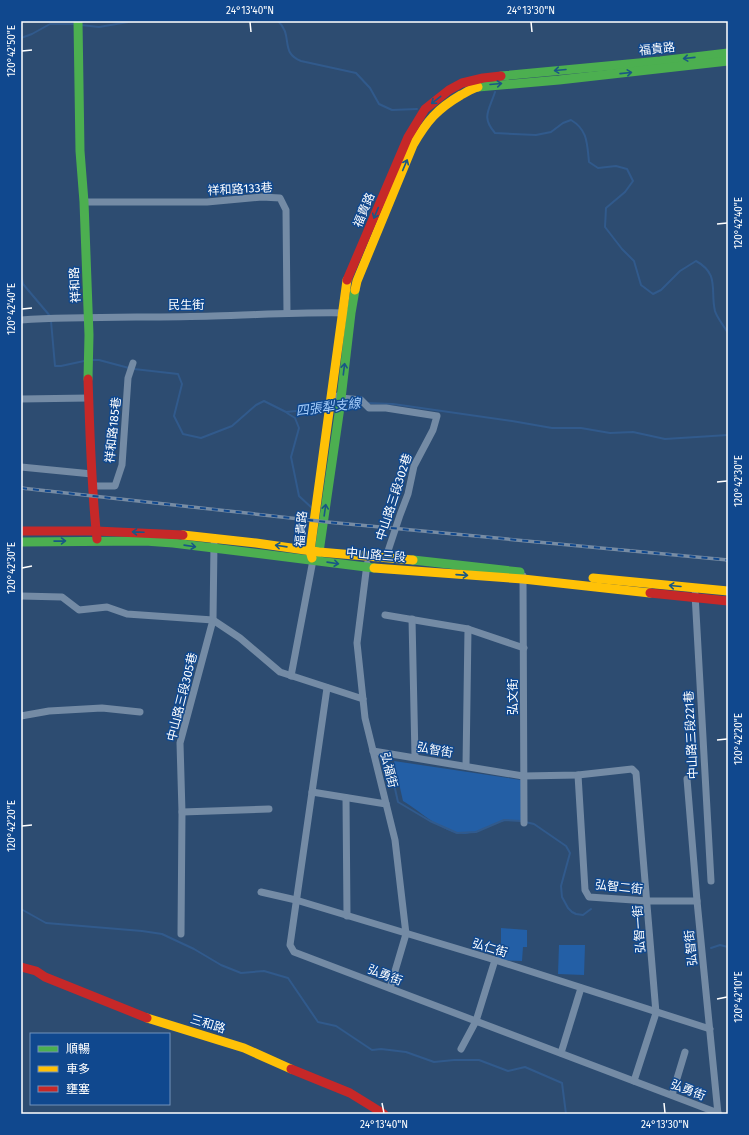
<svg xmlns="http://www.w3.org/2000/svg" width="749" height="1135" font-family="'Fira Sans','Noto Sans TC',sans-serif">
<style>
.green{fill:#235fa6}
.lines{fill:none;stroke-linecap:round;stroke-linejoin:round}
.stream{stroke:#315a8c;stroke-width:2}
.street{stroke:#748ba5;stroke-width:7}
.fast{stroke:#4caf50;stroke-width:9}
.slow{stroke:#ffc107;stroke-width:9}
.jam{stroke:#c62828;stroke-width:9}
.rail-casing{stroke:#778ca4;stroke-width:3.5}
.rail{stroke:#10488e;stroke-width:2;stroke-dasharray:6;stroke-linecap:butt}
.oneway{stroke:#195785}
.ticks{fill:none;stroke:#fff;stroke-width:1.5}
.labels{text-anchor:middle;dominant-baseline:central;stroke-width:3;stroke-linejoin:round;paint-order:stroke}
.street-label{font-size:12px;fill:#fff;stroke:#10488e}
.water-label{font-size:13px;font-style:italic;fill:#a4ccfa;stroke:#10488e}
.neatline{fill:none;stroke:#fff;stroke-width:1.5}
.ticks-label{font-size:10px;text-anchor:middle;fill:#fff}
</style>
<rect width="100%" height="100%" fill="#2d4c71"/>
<g class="green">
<path d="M394,761L521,780V821C516,821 510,820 505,821C493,822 482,831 470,833C447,838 422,812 403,801Z"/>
<path d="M501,928L527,930V947H523L522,961L497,960L498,945H501Z"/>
<path d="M559,945H585L584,975L558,974Z"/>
</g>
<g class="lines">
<g class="stream">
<path d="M278,21C294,36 279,52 301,61L356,73L370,88L379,104L392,110L417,109"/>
<path d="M81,25L99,27L134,21"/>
<path d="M21,38L32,34L50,24H74"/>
<path d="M495,92C489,111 481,117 495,133L536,135L551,132L563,123L571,120C588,130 587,144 589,162L598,168L616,166L627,169L633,181L625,192L606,208L605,227L622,249L634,261L641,285L653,294L661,290L680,271L696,261C720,274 710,291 715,311C717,318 724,326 728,333"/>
<path d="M21,274L23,284L50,316"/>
<path d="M51,321L55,366H61L84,361"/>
<path d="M91,360H99L129,368"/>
<path d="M134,369L178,374L182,384L174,416L183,434L201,438L232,426L256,405L264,401L286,412L327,408"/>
<path d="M366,403L393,404L512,421L552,428H581L610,433L633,432L665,439L728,435"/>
<path d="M287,413L295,418L299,428L291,457L299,496L312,508"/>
<path d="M391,771L398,802L430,821L457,833L476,832L504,820L521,821L534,824L566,846L570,853L561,886L562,897L568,908L572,912L576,914L583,915L591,909"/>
<path d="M21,909L46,923L142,931L162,934L194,949L221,965L241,973L264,971L288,978L318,1022L336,1026L372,1050L381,1049L406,1052L434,1062L454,1060H479L508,1071L525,1067L562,1083L566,1114"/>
<path d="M711,948L720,945L728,947"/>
</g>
<g class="street">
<path d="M84,202H207L262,197L280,198L286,210L287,313"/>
<path d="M21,320C85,316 149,318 213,316C257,315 302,312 347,313"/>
<path d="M338,396L341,398L361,400L369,408H386L437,416L433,430L414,466L408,494L400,515L386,557"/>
<path d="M21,399L89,398"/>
<path d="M21,467L92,474"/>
<path d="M93,486H115L122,465L128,378L133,363"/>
<path d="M367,564L357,643L365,718L395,840L406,934L390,988"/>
<path d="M523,576L524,823"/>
<path d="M695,594L711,881"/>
<path d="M21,596L62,597L79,610L107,607L127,614L213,620L240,638L280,672L363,699"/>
<path d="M385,615L468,629L524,648"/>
<path d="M412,619L415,757"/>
<path d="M291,676L313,560"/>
<path d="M327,688L290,945L294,952L718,1113"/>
<path d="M21,716L49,711L102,708L140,712"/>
<path d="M373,751L523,776L578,775L632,769L636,773L656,1013L634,1081"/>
<path d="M466,766L468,629"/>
<path d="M578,775L585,890L589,897L648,901H697"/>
<path d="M687,779L697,901L718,1114"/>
<path d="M312,792L386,804"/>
<path d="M346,798L347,916"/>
<path d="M182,812L269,809"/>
<path d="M261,892L296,900L495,960L710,1029"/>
<path d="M181,934L182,812L180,743L213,620L214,544"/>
<path d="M461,1049L476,1021L495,960"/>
<path d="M561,1053L581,988"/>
<path d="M672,1095L685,1052"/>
</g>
<g class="fast">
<path d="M78,21L80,151L84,202L89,335L88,379"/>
<path d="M501,76L660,61L728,53"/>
<path d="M478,87L559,80L728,61"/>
<path d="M21,542L145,541L173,543L374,568"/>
<path d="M314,558L319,552L340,407L351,313L355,290"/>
<path d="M413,560L520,572"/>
</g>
<g class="slow">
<path d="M355,290L357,281L413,145C427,121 437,109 461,95C467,92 472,88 478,87"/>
<path d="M183,535L256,543L319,552L413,560"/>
<path d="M312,558L310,551L347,280"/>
<path d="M374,568L523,579L650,593"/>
<path d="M593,578L728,591"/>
<path d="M147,1018L244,1048L291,1069"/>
</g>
<g class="jam">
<path d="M347,280L408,137L425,109L449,90L462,83L483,78L501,76"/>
<path d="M88,379C90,432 91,486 97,539"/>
<path d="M21,531H96L183,535"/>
<path d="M650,593L728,601"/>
<path d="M21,967L36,971L45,977L147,1018"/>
<path d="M291,1069L350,1093L384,1114"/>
</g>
<defs>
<path id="rail" d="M21,488L327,522L728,560"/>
</defs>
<use href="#rail" class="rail-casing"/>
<use href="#rail" class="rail"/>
</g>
<defs><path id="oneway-shaft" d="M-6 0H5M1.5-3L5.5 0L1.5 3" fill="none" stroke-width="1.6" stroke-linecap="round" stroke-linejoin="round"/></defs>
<g class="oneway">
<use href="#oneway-shaft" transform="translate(689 58) rotate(174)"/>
<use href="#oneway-shaft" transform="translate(560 70) rotate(175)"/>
<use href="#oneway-shaft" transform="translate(626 73) rotate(-6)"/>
<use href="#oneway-shaft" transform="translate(496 84) rotate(-5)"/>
<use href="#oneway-shaft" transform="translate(436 100) rotate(142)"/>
<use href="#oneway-shaft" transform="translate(405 165) rotate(-67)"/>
<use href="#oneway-shaft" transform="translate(376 213) rotate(113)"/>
<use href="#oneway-shaft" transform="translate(344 369) rotate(-83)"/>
<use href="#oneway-shaft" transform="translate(325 510) rotate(-82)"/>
<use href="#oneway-shaft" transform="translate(138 532) rotate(-178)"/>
<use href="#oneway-shaft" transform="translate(60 541) rotate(-1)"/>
<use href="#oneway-shaft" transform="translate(190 546) rotate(8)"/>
<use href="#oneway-shaft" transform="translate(281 546) rotate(-172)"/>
<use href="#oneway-shaft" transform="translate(333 563) rotate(8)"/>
<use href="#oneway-shaft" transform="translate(462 575) rotate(4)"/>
<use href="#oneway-shaft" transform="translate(675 586) rotate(-175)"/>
</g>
<path class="ticks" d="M250,22L251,32M531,22L532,32M22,51L32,50M717,224L727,223M22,309L32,308M717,482L727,481M22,568L32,566M717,740L727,739M22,826L32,825M717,999L727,997M382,1103L384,1113M664,1103L665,1113"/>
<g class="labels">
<g class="street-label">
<text transform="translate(657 49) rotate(-6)">福貴路</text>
<text transform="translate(240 189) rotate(-3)">祥和路133巷</text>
<text transform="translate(364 210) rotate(-67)">福貴路</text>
<text transform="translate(75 285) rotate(-93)">祥和路</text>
<text x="186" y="305">民生街</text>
<text transform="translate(113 430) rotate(-84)">祥和路185巷</text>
<text transform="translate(394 497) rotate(-72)">中山路三段302巷</text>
<text transform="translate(301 529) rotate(-85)">福貴路</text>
<text transform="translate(376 555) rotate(5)">中山路三段</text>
<text transform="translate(182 697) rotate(-76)">中山路三段305巷</text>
<text transform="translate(513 697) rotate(-90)">弘文街</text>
<text transform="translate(691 735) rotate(-93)">中山路三段221巷</text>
<text transform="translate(435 750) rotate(10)">弘智街</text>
<text transform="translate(389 770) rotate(76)">弘福街</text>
<text transform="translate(619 887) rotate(6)">弘智二街</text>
<text transform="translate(639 929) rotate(-94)">弘智一街</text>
<text transform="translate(490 948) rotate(17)">弘仁街</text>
<text transform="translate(691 948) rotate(-96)">弘智街</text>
<text transform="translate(385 975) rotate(21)">弘勇街</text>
<text transform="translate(208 1024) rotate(17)">三和路</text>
<text transform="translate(688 1090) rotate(21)">弘勇街</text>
</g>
<g class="water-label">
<text transform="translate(328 407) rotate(-7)">四張犁支線</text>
</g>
</g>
<rect width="749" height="1135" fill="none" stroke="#10488e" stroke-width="44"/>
<rect x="30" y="1033" width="140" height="72" fill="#10488e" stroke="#7091bb"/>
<rect x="38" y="1046" width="20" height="6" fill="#4caf50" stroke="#7091bb"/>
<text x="66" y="1053" font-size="12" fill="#ffffff">順暢</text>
<rect x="38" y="1066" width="20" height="6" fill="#ffc107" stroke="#7091bb"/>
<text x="66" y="1073" font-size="12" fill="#ffffff">車多</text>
<rect x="38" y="1086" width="20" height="6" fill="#c62828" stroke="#7091bb"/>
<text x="66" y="1093" font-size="12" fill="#ffffff">壅塞</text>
<rect x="22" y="22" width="705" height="1091" class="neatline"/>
<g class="ticks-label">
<text x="250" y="14">24°13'40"N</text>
<text x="531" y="14">24°13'30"N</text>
<text transform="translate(11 51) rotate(-90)" y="4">120°42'50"E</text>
<text transform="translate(738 223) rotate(-90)" y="4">120°42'40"E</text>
<text transform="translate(11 309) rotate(-90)" y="4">120°42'40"E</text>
<text transform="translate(738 481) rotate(-90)" y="4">120°42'30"E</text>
<text transform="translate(11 568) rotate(-90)" y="4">120°42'30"E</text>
<text transform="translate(738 739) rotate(-90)" y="4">120°42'20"E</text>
<text transform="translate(11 826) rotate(-90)" y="4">120°42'20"E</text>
<text transform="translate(738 997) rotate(-90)" y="4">120°42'10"E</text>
<text x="384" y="1128">24°13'40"N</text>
<text x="665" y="1128">24°13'30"N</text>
</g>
</svg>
